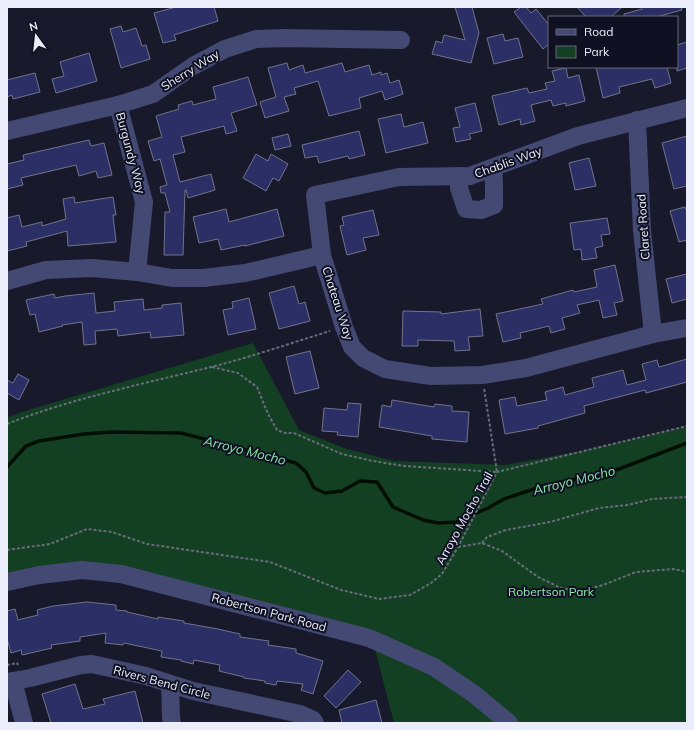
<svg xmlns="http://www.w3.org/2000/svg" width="694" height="730" font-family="Mulish,sans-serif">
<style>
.green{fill:#133f23}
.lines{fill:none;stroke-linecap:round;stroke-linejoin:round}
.stream{stroke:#000f04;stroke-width:3.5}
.building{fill:#2c2f66;stroke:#70748a}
.path{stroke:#6a6c7c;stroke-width:2;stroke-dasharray:3 2;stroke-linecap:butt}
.minor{stroke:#444973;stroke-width:18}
.labels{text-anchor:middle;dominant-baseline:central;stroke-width:4;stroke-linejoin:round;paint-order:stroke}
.street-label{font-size:12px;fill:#ebeefa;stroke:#0f1122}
.park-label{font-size:12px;fill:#8fe9aa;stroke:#0f1122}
.water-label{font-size:13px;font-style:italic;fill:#87e2a3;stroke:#0f1122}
</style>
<rect width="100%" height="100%" fill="#181a2c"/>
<path class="green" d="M253,343L299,430L344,448L394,461L506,465L591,449L687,426V723H394L370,630L246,598L206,587L112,565L7,578V418L22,412Z"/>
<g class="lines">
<path class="stream" d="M7,467L26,446L39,441L84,434L112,432L181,433L296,463L306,472L314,488L325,493L342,491L360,481L377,482L393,507L423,520L438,523L457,522L488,508L504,499L546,485L587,477L619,469L687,443"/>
</g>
<g class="building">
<path d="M176,7H214L218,21L174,35L176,40L163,43L154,13Z"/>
<path d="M455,7H472L479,33L471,63L432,54L436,41L442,43L444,35L465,40Z"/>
<path d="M521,7H526L531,13L536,9L549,25V44L543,49L514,12Z"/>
<path d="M577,7H622L611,17H586Z"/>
<path d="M641,7H681L682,10L656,17H624V14L642,9Z"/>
<path d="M121,26L123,32L136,28L142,46L146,45L150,59L121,68L110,29Z"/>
<path d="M503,34L505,41L518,38L523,57L494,64L487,38Z"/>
<path d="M687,42V68L677,71V45Z"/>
<path d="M89,53L97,81L56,93L52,79L64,76L60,62Z"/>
<path d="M287,63L289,70L303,65L305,73L342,63L345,72L369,65L372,75L381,72V75L387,73L390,83L399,80L403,94L385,100L382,91L359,98L361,108L329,116L318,81L294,88L296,94L284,97L289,111L265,118L260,102L276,97L268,68Z"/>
<path d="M596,67H667L671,83L655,88L652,79L619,87L620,93L603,98Z"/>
<path d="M566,68L568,78L579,75L585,101L566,106V103L553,106L551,100L531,105L535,121L521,125L520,119L499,125L492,96L527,88L529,93L547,89L545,83L555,81L552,71Z"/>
<path d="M35,73L40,92L13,99L12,95L7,97V80Z"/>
<path d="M248,77L257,105L231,113L237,131L226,134L224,126L181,137L185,152L173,155L180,182L211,174L215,190L188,198L186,190H185L183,255H164L165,212H170L165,193H161L160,187L167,185L160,159L154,161L148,141L162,137L156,116L179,109L178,105L192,101L193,105L216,99L213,87Z"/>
<path d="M475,103L482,131L469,134L471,139L456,142L453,128L460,127L455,108Z"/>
<path d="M401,114L404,127L423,122L428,143L386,153L378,119Z"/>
<path d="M359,131L365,155L349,159L348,156L319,163L317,156L305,158L302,145Z"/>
<path d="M288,134L291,146L275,150L272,138Z"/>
<path d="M687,136V186L674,189L662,143Z"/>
<path d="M89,140L91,146L104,143L112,175L98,178L96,171L79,176L76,165L21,178L23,185L7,189V164L24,160L23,155Z"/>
<path d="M256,154L268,161L271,154L288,164L279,181L273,178L266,191L243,178Z"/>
<path d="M589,158L596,186L575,190L569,163Z"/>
<path d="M74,197L75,203L113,197L116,215H113L116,242L68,246L67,231L26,242L27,246L7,251V218L19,215L22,227L42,222V226L66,219L63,199Z"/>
<path d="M685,207L687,212V240L679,242L670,211Z"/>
<path d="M226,209L229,222L277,209L284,236L245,246V245L221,250L218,239L199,243L193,217Z"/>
<path d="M373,210L379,235L363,238L366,250L347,255L340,226L344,225L342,217Z"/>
<path d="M607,218L610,234L601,235L603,246L595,248L597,258L582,260L581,249L574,250L570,223Z"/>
<path d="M615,265L623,301L614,303L617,315L603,318L599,300L577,305L580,313L562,318L565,329L551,333L549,326L520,333L521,338L503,342L496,314L543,304L541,299L573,290L574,292L597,287L594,270Z"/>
<path d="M687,274V299L672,303L666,279Z"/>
<path d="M294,286L299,304L305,302L310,321L279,329L269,293Z"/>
<path d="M94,293L96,313L115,311L114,302L143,299L144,310L162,308V305L181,303L184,335L151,338L150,332L118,336L117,329L95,331L96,344L84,345L82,322L62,325L63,326L39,332L35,314L30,315L26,300L54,294L55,298L65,296Z"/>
<path d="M249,298L256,329L228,335L223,310L233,308L232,302Z"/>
<path d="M480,309L483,336L468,337L470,350L455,351L454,341L418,340V346H402L403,311L441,312V314Z"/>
<path d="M310,351L319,388L295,394L286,357Z"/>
<path d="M687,359V382L646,393L645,390L584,406L585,413L538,426V428L505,434L499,400L515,397L517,406L547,400L545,392L563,387L565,395L594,387L592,378L623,370L627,385L646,380L642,364L657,360L659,367Z"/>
<path d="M18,374L29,380L19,400L7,393V380L13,383Z"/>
<path d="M392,400L434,407L435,404L452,406V411L469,412L467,442L432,439V436L379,427L382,405L391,407Z"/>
<path d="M348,403L361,404L358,437L337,435L338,432L322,431L324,408L347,410Z"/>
<path d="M87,602L116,605V610L127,611V612L158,619V617L184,621V623L218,629L240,634V637L269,641L268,645L296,649V653L323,661L313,694L301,690L303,684L277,681L276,685L265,683V681L244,678V677L219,671L220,665L194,660L193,664L181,661V660L161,657L162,651L124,643L123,645L105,643L106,633L80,637V641L51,645L52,648L22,655L21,650L11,653L7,639V611L15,609L18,620L38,615L37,610L53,606Z"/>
<path d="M348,670L361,682L336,708L324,696Z"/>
<path d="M75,684L83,709L105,704L103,699L135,691L143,723H51L42,694Z"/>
<path d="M376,700L382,723H342L339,710Z"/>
</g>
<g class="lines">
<g class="path">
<path d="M212,367L238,373L257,387L268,414L277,430L285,433H294L342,454L373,461L404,466L497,472L484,388"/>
<path d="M7,424C73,398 143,384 211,367C251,357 291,343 330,331"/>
<path d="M482,543L487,537L506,530L550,522L599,508L628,505L652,499L687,497"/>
<path d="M458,547L482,543L502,551L538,577L563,589L584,590L603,585L636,572L674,569L687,572"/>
<path d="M7,550L50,544L87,529L112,532L147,544L270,562L341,590L379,599L410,595L431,583L442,574L458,547L497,472L687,426"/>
<path d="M7,665L17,663L18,665"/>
</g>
<g class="minor">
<path d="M118,105L144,202L137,272"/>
<path d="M687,108L578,136L470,176L399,177L315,195L322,255L344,327L352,347L363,358L385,369L431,376L482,375L526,368L653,334L687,328"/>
<path d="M637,120L642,231L653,334"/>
<path d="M7,131L118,105L153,94L193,66L225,49L256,39L284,38L401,40"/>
<path d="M459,176V188L466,209L481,210L494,205V183L493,168"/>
<path d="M7,281L46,270L92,268L137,272L172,278H204L245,273L322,255"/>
<path d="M7,582L39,575L82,570L121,574L369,638L434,667L474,694L509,723"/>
<path d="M13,681L24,723"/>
<path d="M7,682L30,678L81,665L92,664L146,676L193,691L300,714L313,720L315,723"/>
<path d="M170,684L171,717L172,723"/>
</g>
</g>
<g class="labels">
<g class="street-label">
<text transform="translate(190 70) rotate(-32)">Sherry Way</text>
<text transform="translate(131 153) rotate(75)">Burgundy Way</text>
<text transform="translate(508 162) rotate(-20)">Chablis Way</text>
<text transform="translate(643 227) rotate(-94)">Claret Road</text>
<text transform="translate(338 303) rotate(72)">Chateau Way</text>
<text transform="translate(464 518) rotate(-61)">Arroyo Mocho Trail</text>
<text transform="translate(269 612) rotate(15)">Robertson Park Road</text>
<text transform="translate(162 682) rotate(15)">Rivers Bend Circle</text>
</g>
<g class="park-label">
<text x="551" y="591">Robertson Park</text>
</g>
<g class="water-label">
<text transform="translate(245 450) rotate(14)">Arroyo Mocho</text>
<text transform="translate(574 480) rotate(-14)">Arroyo Mocho</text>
</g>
</g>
<rect width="694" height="730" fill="none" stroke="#ebeefa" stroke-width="16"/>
<rect x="548" y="16" width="130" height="52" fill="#0f1122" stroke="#676978"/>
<rect x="556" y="29" width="20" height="6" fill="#444973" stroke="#676978"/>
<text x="584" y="36" font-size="12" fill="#ebeefa">Road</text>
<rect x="556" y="46" width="20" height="12" fill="#133f23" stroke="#676978"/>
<text x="584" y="56" font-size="12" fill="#ebeefa">Park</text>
<g transform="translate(36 36) rotate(345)" stroke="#0f1122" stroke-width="3" paint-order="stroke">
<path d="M0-3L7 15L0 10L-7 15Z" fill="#ebeefa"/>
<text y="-6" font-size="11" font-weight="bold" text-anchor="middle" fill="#ebeefa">N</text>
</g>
</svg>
